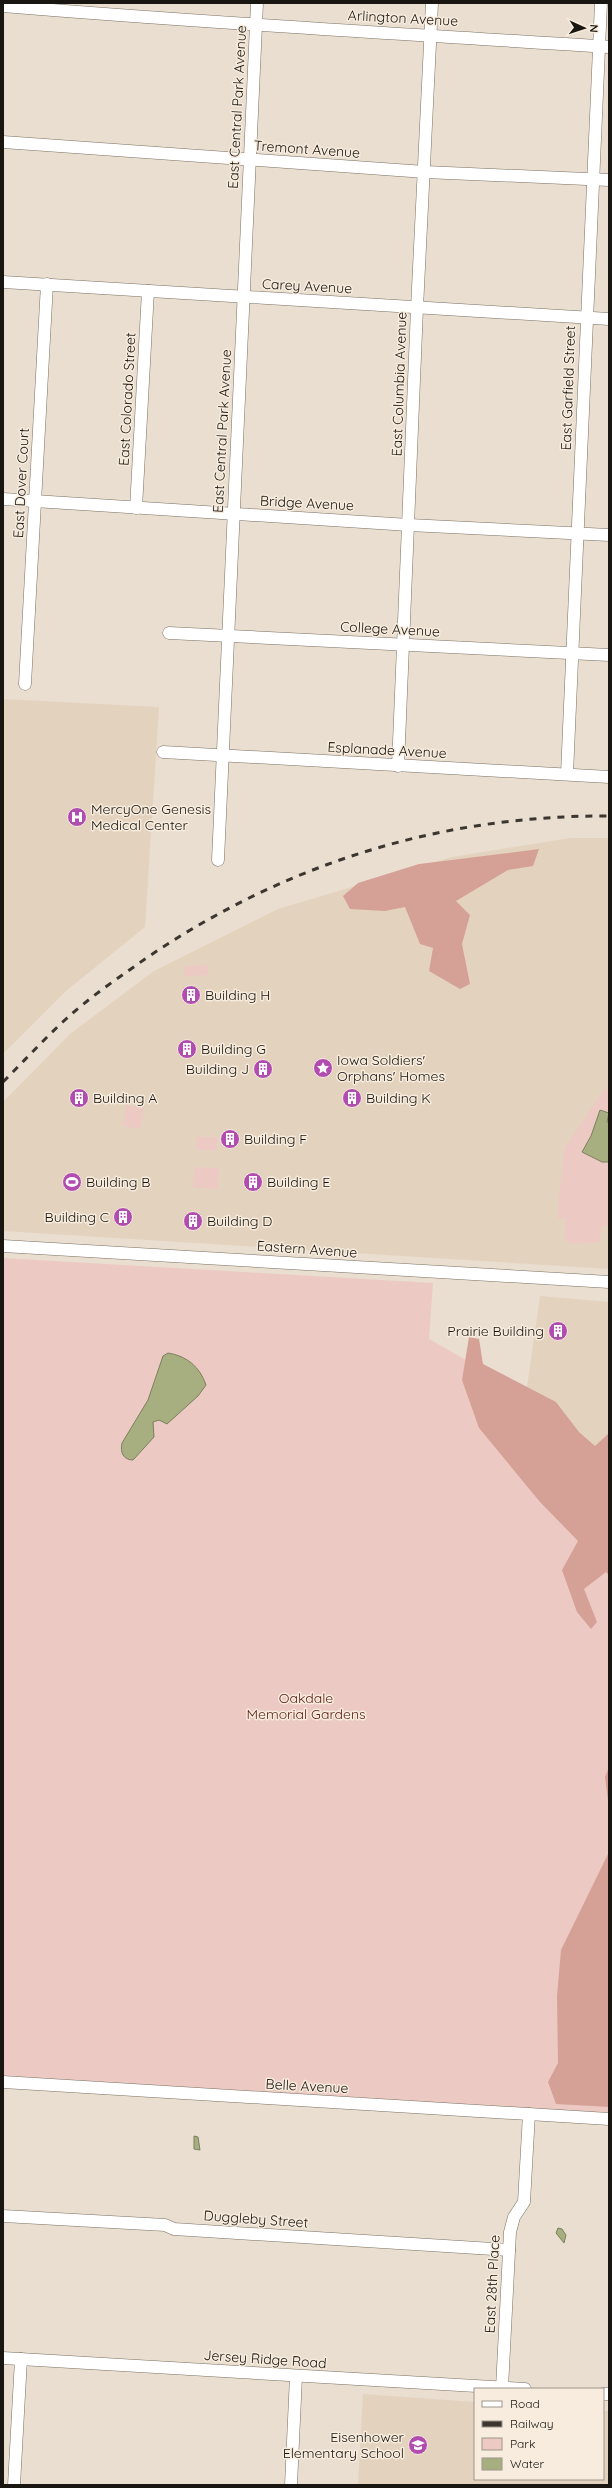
<svg xmlns="http://www.w3.org/2000/svg" width="612" height="2488" font-family="Quicksand,sans-serif">
<style>
.built{fill:#e3d3be}
.green{fill:#eccac3}
.forest{fill:#d5a197}
.water{fill:#a7ae7f;stroke:#7c805e}
.lines{fill:none;stroke-linecap:round;stroke-linejoin:round}
.minor-casing{stroke:#7a7063;stroke-width:13}
.minor{stroke:#fff;stroke-width:12}
.rail{stroke:#3b3630;stroke-width:3;stroke-dasharray:7 7;stroke-linecap:butt}
.labels{text-anchor:middle;dominant-baseline:central;stroke-width:3;stroke-linejoin:round;paint-order:stroke}
.street-label{font-size:14px;fill:#191510;stroke:#f7ecdd}
.poi-label{font-size:14px;fill:#191510;stroke:#f7ecdd;text-anchor:start}
.park-label{font-size:14px;fill:#5a1b12;stroke:#f7ecdd}
</style>
<rect width="100%" height="100%" fill="#eaded0"/>
<g class="built">
<path d="M3,699L159,707L145,927L66,991L3,1054Z"/>
<path d="M570,838H609V1269L3,1231V1102L70,1034L154,971L278,909L452,857Z"/>
<path d="M540,1296L609,1302V1508L526,1394Z"/>
<path d="M363,2394L475,2402V2479H603V2411H609V2485H358Z"/>
</g>
<g class="green">
<path d="M207,964L209,975L184,977L185,966Z"/>
<path d="M604,1089L609,1090V1226H603L599,1243L569,1244V1241H564L565,1219L557,1218L564,1149Z"/>
<path d="M126,1105L144,1107L141,1129L123,1126Z"/>
<rect x="196" y="1137" width="21" height="13"/>
<path d="M194,1167L219,1168L218,1189L193,1188Z"/>
<path d="M3,1258L433,1283L429,1339L526,1394L609,1508V2112H560L3,2080Z"/>
</g>
<g class="forest">
<path d="M539,849L533,866L508,870L456,901L470,915L462,944L470,984L460,989L429,971L433,948L420,944L405,907L385,911L350,909L343,896L358,883L419,864Z"/>
<path d="M469,1337L479,1339L483,1364L556,1402L579,1432L595,1446L609,1433V1575L606,1572L584,1589L597,1622L591,1629L577,1612L562,1570L578,1541L540,1502L479,1428L462,1380Z"/>
<path d="M609,1767V1809L605,1777Z"/>
<path d="M609,1852V2107L556,2104L548,2082L558,2063L557,1996L561,1950Z"/>
</g>
<g class="water">
<path d="M600,1110L609,1113L607,1122L609,1123V1162H602L582,1152L591,1136Z"/>
<path d="M168,1353C187,1356 200,1367 206,1385L198,1396L167,1424L159,1420L153,1422L154,1437L133,1460C123,1460 120,1452 122,1443L148,1400L163,1356Z"/>
<path d="M194,2136L198,2137L200,2150L194,2149Z"/>
<path d="M558,2228L562,2229L566,2235L564,2243L556,2233Z"/>
</g>
<g class="lines">
<defs>
<g id="minor">
<path d="M3,6C205,23 407,34 609,47"/>
<path d="M3,142L425,172L609,180"/>
<path d="M3,282L609,319"/>
<path d="M3,499L409,525L609,535"/>
<path d="M136,508L148,291"/>
<path d="M169,633L609,655"/>
<path d="M25,684L47,284"/>
<path d="M163,752L609,777"/>
<path d="M398,766L417,308L432,3"/>
<path d="M567,774L601,3"/>
<path d="M218,860L257,3"/>
<path d="M3,1246L609,1282"/>
<path d="M3,2082L609,2119"/>
<path d="M3,2216L165,2225L174,2229L509,2250"/>
<path d="M3,2358L525,2389"/>
<path d="M502,2388L510,2232L514,2217L524,2202L529,2114"/>
<path d="M603,2394H609"/>
<path d="M14,2485L21,2359"/>
<path d="M291,2485L296,2376"/>
</g>
</defs>
<use href="#minor" class="minor-casing"/>
<use href="#minor" class="minor"/>
<path class="rail" d="M3,1082C24,1061 44,1039 66,1019C90,997 118,978 145,959C284,864 440,815 609,816"/>
</g>
<defs>
<symbol id="hospital-disc" viewBox="-11 -11 22 22"><circle r="9.5" fill="#b14cb0" stroke="#f7ecdd"/><path d="M-5-5h3v3.5h4V-5h3V5h-3V1.5h-4V5h-3Z" fill="#fff"/></symbol>
<symbol id="building-disc" viewBox="-11 -11 22 22"><circle r="9.5" fill="#b14cb0" stroke="#f7ecdd"/><path d="M-4-6H4V6H1V3H-1V6H-4ZM-2.5-4.3h1.7v1.8h-1.7ZM.8-4.3h1.7v1.8H.8ZM-2.5-1h1.7V.8h-1.7ZM.8-1h1.7V.8H.8Z" fill="#fff"/></symbol>
<symbol id="sight-disc" viewBox="-11 -11 22 22"><circle r="9.5" fill="#b14cb0" stroke="#f7ecdd"/><path d="M0-6L1.8-2.2L6-1.7L2.9 1.2L3.7 5.4L0 3.3L-3.7 5.4L-2.9 1.2L-6-1.7L-1.8-2.2Z" fill="#fff"/></symbol>
<symbol id="stadium-disc" viewBox="-11 -11 22 22"><circle r="9.5" fill="#b14cb0" stroke="#f7ecdd"/><path d="M0-5a6.5 5 0 1 0 0 10a6.5 5 0 1 0 0-10ZM-3.5-1.8h7v3.6h-7Z" fill="#fff"/></symbol>
<symbol id="school-disc" viewBox="-11 -11 22 22"><circle r="9.5" fill="#b14cb0" stroke="#f7ecdd"/><path d="M0-5L7-2L0 1L-7-2ZM-4 1L0 2.5L4 1V4Q0 6-4 4Z" fill="#fff"/></symbol>
</defs>
<g fill-rule="evenodd">
<use href="#hospital-disc" x="66" y="806" width="22" height="22"/>
<use href="#building-disc" x="180" y="984" width="22" height="22"/>
<use href="#building-disc" x="176" y="1038" width="22" height="22"/>
<use href="#sight-disc" x="312" y="1057" width="22" height="22"/>
<use href="#building-disc" x="252" y="1058" width="22" height="22"/>
<use href="#building-disc" x="68" y="1087" width="22" height="22"/>
<use href="#building-disc" x="341" y="1087" width="22" height="22"/>
<use href="#building-disc" x="219" y="1128" width="22" height="22"/>
<use href="#stadium-disc" x="61" y="1171" width="22" height="22"/>
<use href="#building-disc" x="242" y="1171" width="22" height="22"/>
<use href="#building-disc" x="112" y="1206" width="22" height="22"/>
<use href="#building-disc" x="182" y="1210" width="22" height="22"/>
<use href="#building-disc" x="547" y="1320" width="22" height="22"/>
<use href="#school-disc" x="407" y="2434" width="22" height="22"/>
</g>
<g class="labels">
<g class="street-label">
<text transform="translate(403 18) rotate(3)">Arlington Avenue</text>
<text transform="translate(237 107) rotate(-87)">East Central Park Avenue</text>
<text transform="translate(307 149) rotate(4)">Tremont Avenue</text>
<text transform="translate(307 286) rotate(3)">Carey Avenue</text>
<text transform="translate(399 384) rotate(-88)">East Columbia Avenue</text>
<text transform="translate(568 388) rotate(-88)">East Garfield Street</text>
<text transform="translate(127 399) rotate(-87)">East Colorado Street</text>
<text transform="translate(222 431) rotate(-87)">East Central Park Avenue</text>
<text transform="translate(21 483) rotate(-87)">East Dover Court</text>
<text transform="translate(307 503) rotate(3)">Bridge Avenue</text>
<text transform="translate(390 629) rotate(3)">College Avenue</text>
<text transform="translate(387 750) rotate(3)">Esplanade Avenue</text>
<text transform="translate(307 1249) rotate(4)">Eastern Avenue</text>
<text transform="translate(307 2086) rotate(3)">Belle Avenue</text>
<text transform="translate(256 2219) rotate(4)">Duggleby Street</text>
<text transform="translate(492 2284) rotate(-87)">East 28th Place</text>
<text transform="translate(265 2359) rotate(4)">Jersey Ridge Road</text>
</g>
<g class="poi-label">
<text x="91" y="809">MercyOne Genesis<tspan x="91" dy="16">Medical Center</tspan></text>
<text x="205" y="995">Building H</text>
<text x="201" y="1049">Building G</text>
<text x="337" y="1060">Iowa Soldiers'<tspan x="337" dy="16">Orphans' Homes</tspan></text>
<text x="249" y="1069" text-anchor="end">Building J</text>
<text x="93" y="1098">Building A</text>
<text x="366" y="1098">Building K</text>
<text x="244" y="1139">Building F</text>
<text x="86" y="1182">Building B</text>
<text x="267" y="1182">Building E</text>
<text x="109" y="1217" text-anchor="end">Building C</text>
<text x="207" y="1221">Building D</text>
<text x="544" y="1331" text-anchor="end">Prairie Building</text>
<text x="404" y="2437" text-anchor="end">Eisenhower<tspan x="404" dy="16">Elementary School</tspan></text>
</g>
<g class="park-label">
<text x="306" y="1698">Oakdale<tspan x="306" dy="16">Memorial Gardens</tspan></text>
</g>
</g>
<rect width="612" height="2488" fill="none" stroke="#191510" stroke-width="8"/>
<rect x="474" y="2388" width="130" height="92" fill="#f7ecdd" stroke="#9e968b"/>
<rect x="482" y="2401" width="20" height="6" fill="#ffffff" stroke="#9e968b"/>
<text x="510" y="2408" font-size="12" fill="#191510">Road</text>
<rect x="482" y="2421" width="20" height="6" fill="#3b3630" stroke="#9e968b"/>
<text x="510" y="2428" font-size="12" fill="#191510">Railway</text>
<rect x="482" y="2438" width="20" height="12" fill="#eccac3" stroke="#9e968b"/>
<text x="510" y="2448" font-size="12" fill="#191510">Park</text>
<rect x="482" y="2458" width="20" height="12" fill="#a7ae7f" stroke="#9e968b"/>
<text x="510" y="2468" font-size="12" fill="#191510">Water</text>
<g transform="translate(584 28) rotate(93)" stroke="#f7ecdd" stroke-width="3" paint-order="stroke">
<path d="M0-3L7 15L0 10L-7 15Z" fill="#191510"/>
<text y="-6" font-size="11" font-weight="bold" text-anchor="middle" fill="#191510">N</text>
</g>
</svg>
